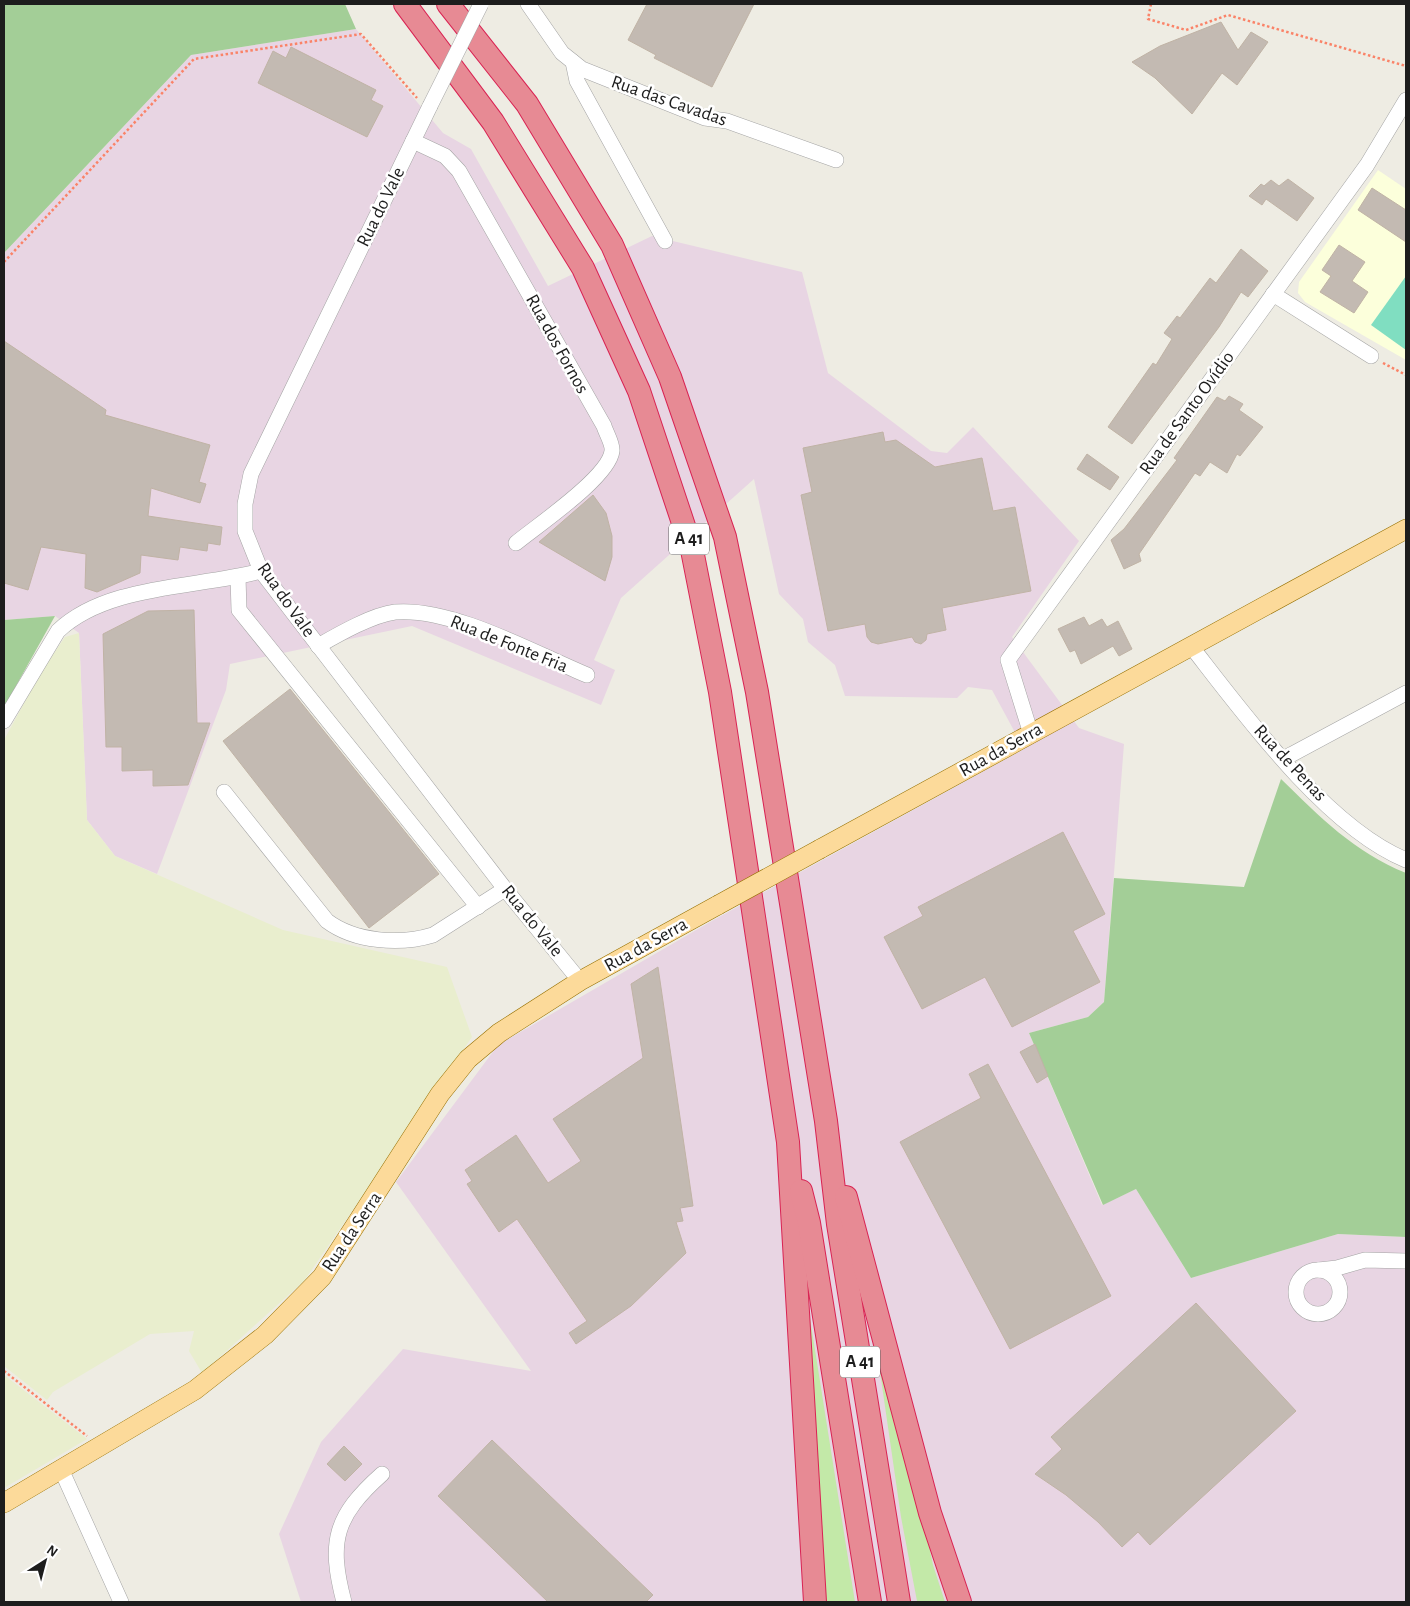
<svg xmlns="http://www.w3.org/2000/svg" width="1410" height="1606" font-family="'Alegreya Sans',sans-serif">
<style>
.industrial{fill:#e8d5e3}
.education{fill:#fcffdb}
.farmland{fill:#e9eece}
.grass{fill:#c3e9a8}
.forest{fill:#a3ce97}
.pitch{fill:#80dec1}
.building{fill:#c3bab2;stroke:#c0b3a5}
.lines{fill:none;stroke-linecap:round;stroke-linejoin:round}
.minor-casing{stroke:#a4a4a4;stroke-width:16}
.major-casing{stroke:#967000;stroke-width:20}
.highway-casing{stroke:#d92353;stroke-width:24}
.path{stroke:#fa8368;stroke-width:2.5;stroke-dasharray:2.5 2.5;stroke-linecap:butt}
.minor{stroke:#fff;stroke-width:15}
.major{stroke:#fcda9a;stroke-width:19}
.highway{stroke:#e78a94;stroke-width:22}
.minor-bridge-casing{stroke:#a4a4a4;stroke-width:16;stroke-linecap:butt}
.major-bridge-casing{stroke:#967000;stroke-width:20;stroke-linecap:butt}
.minor-bridge{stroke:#fff;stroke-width:15}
.major-bridge{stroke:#fcda9a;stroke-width:19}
.labels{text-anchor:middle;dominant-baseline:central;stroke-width:5;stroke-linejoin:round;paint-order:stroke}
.shield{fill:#fff;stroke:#616161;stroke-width:1}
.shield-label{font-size:18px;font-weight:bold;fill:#1d1d1d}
.street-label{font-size:19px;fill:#1d1d1d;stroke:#fff}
</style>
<rect width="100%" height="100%" fill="#eeece3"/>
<path class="industrial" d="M356,29L443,133L471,149L548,286L652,236L802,272L828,373L931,451L947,453L973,427L1079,541L1012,637L1079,728L1124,744L1104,1002L1088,1017L1029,1033L1102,1205L1136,1189L1191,1278L1338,1234L1406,1237V1602H301L279,1534L321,1442L403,1349L531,1371L396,1182L498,1045L710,922L1024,749L992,690L968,687L957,698L845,696L835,665L808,642L803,619L779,594L754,479L621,598L594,660L615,670L601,705L412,626L230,664L226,690L157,874L115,856L87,820L79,633L55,616L4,620V253L191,55Z"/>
<path class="education" d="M1378,170L1406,189V360L1305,302L1298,293L1299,282Z"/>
<g class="farmland">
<path d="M79,633L87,820L115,856L283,930L447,967L472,1037L304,1281L202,1373L189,1351L194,1331L150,1334L53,1392L47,1400L4,1366V740L41,672L65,637Z"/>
<path d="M4,1375L87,1439L4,1488Z"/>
</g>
<g class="grass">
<path d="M809,1312L855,1602H824Z"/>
<path d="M879,1365L911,1459L933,1565L945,1602L917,1601L901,1517Z"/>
</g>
<g class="forest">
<path d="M4,4H345L356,29L191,55L4,253Z"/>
<path d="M55,616L7,702L4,707V620Z"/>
<path d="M1281,779C1320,817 1354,852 1406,873V1237L1338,1234L1191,1278L1136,1189L1103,1205L1029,1033L1088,1017L1104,1002L1114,878L1244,887Z"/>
</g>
<path class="pitch" d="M1406,276V350L1371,325Z"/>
<g class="building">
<path d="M647,4H754L712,87L654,58L656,55L628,40Z"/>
<path d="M1221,22L1238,50L1251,32L1268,42L1237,85L1222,73L1192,114L1155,78L1132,62L1160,46Z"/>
<path d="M291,47L376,90L371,100L383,106L367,137L258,83L273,51L286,58Z"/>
<path d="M1288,179L1314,198L1297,221L1266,199L1262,205L1249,196L1261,184L1264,186L1271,180L1279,186Z"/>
<path d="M1372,188L1406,210V242L1358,210Z"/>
<path d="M1339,245L1365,262L1352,281L1368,292L1354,313L1320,292L1331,276L1322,270Z"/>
<path d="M1241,249L1268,271L1248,297L1241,292L1219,327L1132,444L1108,427L1153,363L1156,365L1172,339L1164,333L1177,316L1180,318L1210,278L1216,283Z"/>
<path d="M4,341L106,410L105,415L210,445L199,482L206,484L200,503L151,488L148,516L222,527L220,545L208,543L207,551L180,547L178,560L141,555L140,573L97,592L85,588L86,554L41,547L28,590L4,583Z"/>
<path d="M1229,396L1243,404L1239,410L1263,427L1240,456L1237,454L1227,473L1210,462L1200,476L1195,473L1139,554L1141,561L1124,569L1111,540L1124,529L1177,460L1174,458L1217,397L1225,401Z"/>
<path d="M883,432L885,442L896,440L935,467L982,458L993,511L1015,507L1031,591L942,608L946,630L927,634L926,640L921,644L915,642L912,637L878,644L871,642L867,637L865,624L828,631L801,495L812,492L803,448Z"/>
<path d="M1087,454L1119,477L1110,490L1077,469Z"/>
<path d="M593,495L606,513L612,536V557L605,581L539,542Z"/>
<path d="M194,610L197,723H210L188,785L153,786V770L122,771V747H106L103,634L148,611Z"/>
<path d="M1084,617L1089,626L1102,619L1107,627L1118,621L1132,649L1119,656L1113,646L1081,664L1075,650L1070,652L1058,629Z"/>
<path d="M290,689L439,874L369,928L223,741Z"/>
<path d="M1063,832L1105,914L1073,931L1100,982L1012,1027L985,977L922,1009L884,937L923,916L918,907Z"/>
<path d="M658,967L693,1206L680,1208L683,1221L676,1222L686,1253L631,1306L576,1344L569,1333L587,1321L517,1219L499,1232L467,1184L472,1181L465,1170L516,1135L548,1183L581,1161L553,1119L643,1058L631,984Z"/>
<path d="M1035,1044L1048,1076L1037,1083L1020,1052Z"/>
<path d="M988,1064L1111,1296L1010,1349L900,1142L981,1098L969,1074Z"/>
<path d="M1196,1303L1296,1411L1150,1545L1138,1532L1122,1547L1098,1522L1066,1495L1035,1474L1062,1449L1051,1437Z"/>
<path d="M492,1440L653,1595L646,1602H548L438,1496Z"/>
<path d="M344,1446L362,1464L345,1481L327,1464Z"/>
</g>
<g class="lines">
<defs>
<g id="minor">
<path d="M528,4L562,53L582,69L705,118L727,121L836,160"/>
<path d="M573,62L577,81L665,241"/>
<path d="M430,106L251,474L245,504V531L261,571L505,889L580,981"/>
<path d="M413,141L445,156L459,171L604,426C606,433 613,444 612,451C609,477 538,525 516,543"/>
<path d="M1273,294L1371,356"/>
<path d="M238,577L239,610L478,907"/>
<path d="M318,646C339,634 372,615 395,612C452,607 534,653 587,675"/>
<path d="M1191,646C1244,714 1326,827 1406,860"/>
<path d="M4,721L58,631C107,584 199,588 261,571"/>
<path d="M1031,734L1008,660L1367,165L1406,100"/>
<path d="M1283,759L1406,693"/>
<path d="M224,792L327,921C355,942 400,945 433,935L505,889"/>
<circle cx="1318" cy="1292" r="22"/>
<path d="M1319,1270L1337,1268L1365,1260L1406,1261"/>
<path d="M61,1469L121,1602"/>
<path d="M344,1602C328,1541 335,1516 382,1474"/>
</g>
<g id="major">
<path d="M820,849L1406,529"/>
<path d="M4,1503L195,1390L265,1335L322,1277L440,1094L468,1059L499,1033L580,981L718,905"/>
</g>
<g id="highway">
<path d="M405,4L493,122L583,268L639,391L692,550L720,692L788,1142L815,1602"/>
<path d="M448,4L527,104L612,245L670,377L725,537L757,692L826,1121L838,1224L899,1602"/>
<path d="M801,1191L809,1223L870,1602"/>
<path d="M846,1197L930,1513L960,1602"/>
</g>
</defs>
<use href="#minor" class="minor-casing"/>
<use href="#major" class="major-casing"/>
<use href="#highway" class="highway-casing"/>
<g class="path">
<path d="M1151,4L1148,19L1186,30L1228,15L1406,66"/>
<path d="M4,262L194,59L361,34L417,98"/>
<path d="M1383,363L1406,375"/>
<path d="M4,1371L87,1436"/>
</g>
<use href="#minor" class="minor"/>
<use href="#major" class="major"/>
<use href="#highway" class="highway"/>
<defs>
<path id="minor-bridge" d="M430,106L481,4"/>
<path id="major-bridge" d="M718,905L820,849"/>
</defs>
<use href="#minor-bridge" class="minor-bridge-casing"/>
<use href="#major-bridge" class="major-bridge-casing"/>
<use href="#minor-bridge" class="minor-bridge"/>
<use href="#major-bridge" class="major-bridge"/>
</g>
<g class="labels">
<g class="shield">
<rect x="669" y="523.5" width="40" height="31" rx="4"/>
<rect x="840" y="1346.5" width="40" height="31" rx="4"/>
</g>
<g class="shield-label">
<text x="689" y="539">A 41</text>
<text x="860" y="1362">A 41</text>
</g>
<g class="street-label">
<text transform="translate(669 101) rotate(19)">Rua das Cavadas</text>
<text transform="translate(381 207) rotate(-64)">Rua do Vale</text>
<text transform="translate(557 344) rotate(61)">Rua dos Fornos</text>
<text transform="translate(1187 413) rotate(-54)">Rua de Santo Ovídio</text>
<text transform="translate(286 600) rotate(55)">Rua do Vale</text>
<text transform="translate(509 644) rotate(22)">Rua de Fonte Fria</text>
<text transform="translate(1001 750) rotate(-29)">Rua da Serra</text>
<text transform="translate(1290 763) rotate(47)">Rua de Penas</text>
<text transform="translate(532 921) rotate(51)">Rua do Vale</text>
<text transform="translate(646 945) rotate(-29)">Rua da Serra</text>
<text transform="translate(352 1232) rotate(-56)">Rua da Serra</text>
</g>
</g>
<rect width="1410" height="1606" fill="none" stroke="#1d1d1d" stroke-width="10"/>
<g transform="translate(45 1561) rotate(36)" stroke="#ffffff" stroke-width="4" paint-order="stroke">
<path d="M0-4L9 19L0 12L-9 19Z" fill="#1d1d1d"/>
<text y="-8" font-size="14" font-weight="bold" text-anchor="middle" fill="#1d1d1d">N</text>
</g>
</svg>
